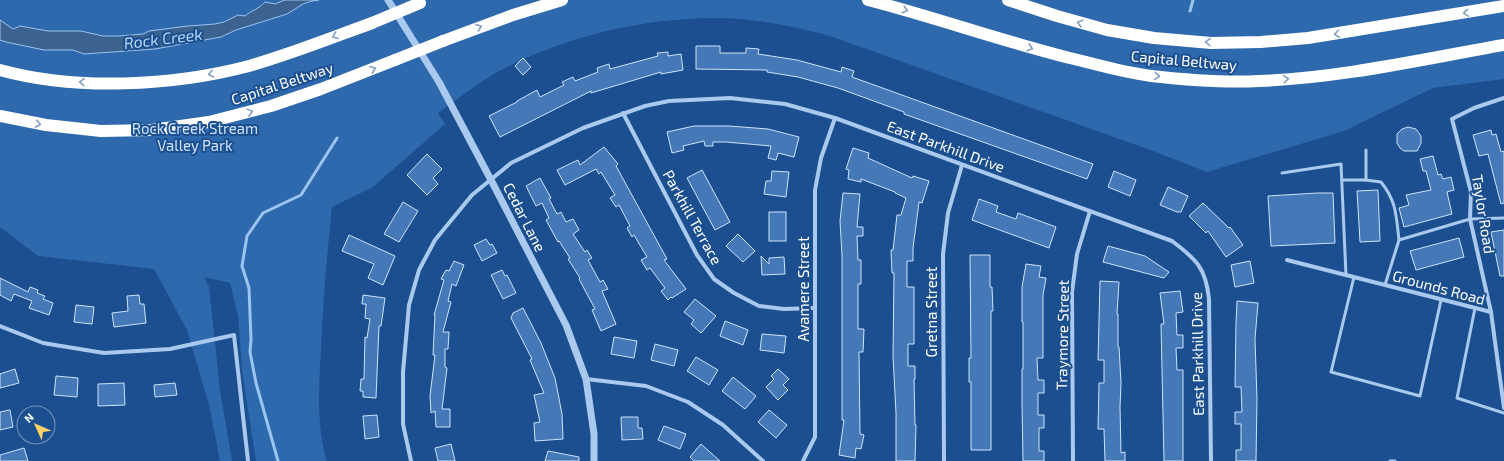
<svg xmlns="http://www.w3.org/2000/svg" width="1504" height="461" font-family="'Exo 2',sans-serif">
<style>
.green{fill:#2e69ad}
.water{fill:#3c6290;stroke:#9cc4f0}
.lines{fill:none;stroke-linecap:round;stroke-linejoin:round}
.stream{stroke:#9cc4f0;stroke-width:3}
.building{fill:#4478b7;stroke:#cfe3fa}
.service{stroke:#a9c9ee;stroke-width:3}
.minor{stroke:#a9c9ee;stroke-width:4}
.tertiary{stroke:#a9c9ee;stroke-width:7}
.motorway{stroke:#fff;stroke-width:12}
.motorway-bridge{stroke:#fff;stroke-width:12}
.oneway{stroke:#829ec1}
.labels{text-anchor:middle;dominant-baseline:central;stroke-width:4;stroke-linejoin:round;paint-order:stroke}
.street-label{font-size:15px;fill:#fff;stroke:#1b4f8f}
.park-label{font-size:15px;fill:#cfe3fa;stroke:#1b4f8f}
.water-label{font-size:16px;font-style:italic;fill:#b5d3f5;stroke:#1b4f8f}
</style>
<rect width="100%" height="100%" fill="#1b4f8f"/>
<path class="green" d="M0,0H1504V79L1433,88L1344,131L1207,172L1153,151L830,36C795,27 759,19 723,18C647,17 569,35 501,70C479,82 459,98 438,113L445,124L373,187L332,207C327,254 323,302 321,349C319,385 316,426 327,461H256L242,371L238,316L230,283L204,277L209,287L220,390L232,461H220L209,405L187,330L154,269L38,256L0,227Z"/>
<path class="water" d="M285,0H319L312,1L303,4L287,14L236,30L221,37L155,49L84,54L73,50H44L6,42L0,40V20L13,29L20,26L48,31H81L103,36H119L143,34L149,31L188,26L215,24L224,22L238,15L245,16C252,10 259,9 265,2L275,4Z"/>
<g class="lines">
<g class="stream">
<path d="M1190,11L1193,0"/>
<path d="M278,461L256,383L250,352L251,340L249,288L242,266L247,236L263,213L301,195L337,138"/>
</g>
</g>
<g class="building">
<path d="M696,46H720V53H746V48L759,49L758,54L797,60L841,72L842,67L854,71L852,77L1093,164L1087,179L904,114V112L838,88L798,77L767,72V70L696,69Z"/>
<path d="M668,52V56L681,54L683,70L661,74V72L591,93V91L500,137L489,116L517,102V101L537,90L540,97L564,85L562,82L573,77L575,81L598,72L597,68L609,64L610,69L658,56L657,53Z"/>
<path d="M523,58L531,67L523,75L515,66Z"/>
<path d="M694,126H729L768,129L799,137L794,157L778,153L776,160L768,158L771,146L726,142H713V146H705L704,141L683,146L684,150L672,153L667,132Z"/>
<path d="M1408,127L1416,129L1421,136V143L1417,151H1404L1400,148L1397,143V134L1402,129Z"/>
<path d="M1491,130L1492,135L1496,134L1501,152L1504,151V203L1501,204L1488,154L1479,156L1473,135Z"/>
<path d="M604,147L618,164L616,166L667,259L664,260L686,289L672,298L671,297L668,300L661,291L665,288L650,268L647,270L641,260L647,257L634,235L632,237L627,228L630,226L619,205L616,207L610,198L615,195L601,172L599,174L596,169L565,185L557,170L578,160L580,165Z"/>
<path d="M853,148L869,153L868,158L912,178L913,176L929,181L922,203L919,202L913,248V261H907V287H914V344H908V366H915V379H914L915,425H916L915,461H896V413L893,356L894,273H892L891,250H893L897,215H901L906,198L895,193V192L861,179V182L848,179L849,170L846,169Z"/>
<path d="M427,154L442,169L433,178L438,184L427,195L407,175Z"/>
<path d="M1433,156L1438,175L1441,174L1443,179L1451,177L1454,190L1447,192L1452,214L1404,227L1399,208L1409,205L1406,195L1431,190L1426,171H1423L1420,159Z"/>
<path d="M702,170L730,222L715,230L687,178Z"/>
<path d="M772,171L789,172L786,197L764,194L766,181H771Z"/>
<path d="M1114,171L1136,180L1130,196L1108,187Z"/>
<path d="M540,178L551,198L549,199L557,214L561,212L566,222L573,219L579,230L573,234L585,252L587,250L592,258L588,260L600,282L603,280L608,289L602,291L616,324L601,331L592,310L595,309L579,279L580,278L568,259L570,258L559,241L558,242L546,220L549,218L542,203L536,206L526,186Z"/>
<path d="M1168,187L1188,196L1181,212H1177L1160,205Z"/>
<path d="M1378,190L1380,241L1360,242L1357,191Z"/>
<path d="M843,193L860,194L857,227H863V236H857L858,260H861V284H858V329H864L863,352H859L860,434L864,435L861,449L856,448L855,458L839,455L844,420H842V255L840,221Z"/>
<path d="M1317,193H1333L1335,243L1271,246L1268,196Z"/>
<path d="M979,199L998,206L996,212L1016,219L1018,213L1056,227L1049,248L972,220Z"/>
<path d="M403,202L418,211L399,242L384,234Z"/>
<path d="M1203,203L1229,228L1230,227L1243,245L1226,257L1208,231L1206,233L1189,216Z"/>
<rect x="769" y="212" width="17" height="29"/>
<path d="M1504,230V276H1500L1491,232Z"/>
<path d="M738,234L755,251L743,262L726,246Z"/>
<path d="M349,235L395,256L383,285L368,278L374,264L342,251Z"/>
<path d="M1459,238L1464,257L1416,270L1410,251Z"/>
<path d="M486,239L490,245L492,244L497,253L482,261L474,245Z"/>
<path d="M1108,246L1145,256L1169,272L1164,278L1103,262Z"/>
<path d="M970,255H990V287H992L993,311H991V450H971V382H969V358H971Z"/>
<path d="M761,256L769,264V258L784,257L785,274L762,275Z"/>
<path d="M454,261L464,265L456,286L452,284L448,301L451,302L443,332H449L448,349H445V367L447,368L442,409H450V427H436L435,411L431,413L430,396L435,355H433L435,315H434L444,280L441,279L446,270L449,271Z"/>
<path d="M1250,261L1254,283L1235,287L1231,265Z"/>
<path d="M1026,264L1041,266L1039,277L1046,278L1043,295V358H1037L1038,380H1044V393H1038V415H1044V428H1039V451H1044V461H1023L1022,404V369H1023V322H1022V287Z"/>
<path d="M502,270L505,276L507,275L516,293L503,299L491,275Z"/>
<path d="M0,278L28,292L30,287L38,290L37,293L45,296L43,299L53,303L49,315L29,308L32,301L14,294L11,301L0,295Z"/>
<path d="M1100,281L1119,282L1117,314H1118V347H1119L1121,383L1120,407L1121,453L1125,452V461H1105L1104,429H1098L1099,383H1104V360H1098Z"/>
<path d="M1180,291L1183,312L1176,313L1177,335H1183V348H1176L1177,370H1183V461H1164L1161,324H1164L1160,293Z"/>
<path d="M139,295L140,304H144L146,323L114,327L112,313L128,311L127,296Z"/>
<path d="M363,295L385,298L381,326H379L376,398L363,397V391H360L361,379H364L365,337L367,338L370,319L365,318L366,304H362Z"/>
<path d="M695,299L716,316L701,333L691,324L694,320L684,312Z"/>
<path d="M1237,301L1258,303L1255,339L1257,399L1256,461H1236V450H1241V424H1235V412H1242L1241,387H1235L1236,324Z"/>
<path d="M76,305L94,307L92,324L74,322Z"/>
<path d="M523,308L541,343L555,378L562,414L563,439L535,441L534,423L540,422L534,395L544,393L530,360L532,359L511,318L513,313Z"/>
<path d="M725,321L748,330L743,345L720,336Z"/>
<path d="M762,334L786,336L784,353L760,350Z"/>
<path d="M614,337L637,341L634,358L611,354Z"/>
<path d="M655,344L678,350L674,366L651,360Z"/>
<path d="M696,357L718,370L709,385L687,371Z"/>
<path d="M15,369L19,383L0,388V374Z"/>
<path d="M778,369L789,379L783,385L788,390L778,400L766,387L774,379L771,376Z"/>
<path d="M56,376L78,378L77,397L54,395Z"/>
<path d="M733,377L756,396L745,409L722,391Z"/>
<path d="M124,383L125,405L98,406V384Z"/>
<path d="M175,383L177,395L155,397L154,385Z"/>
<path d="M10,410L13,427L0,430V412Z"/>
<path d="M769,410L787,425L776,438L758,422Z"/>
<path d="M377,415L379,437L365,439L363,416Z"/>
<path d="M621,417H638V428H642L643,439L622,440Z"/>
<path d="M664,426L686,434L680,449L658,440Z"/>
<path d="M451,444L455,461H438L435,448Z"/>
<path d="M701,444L720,461H694L690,457Z"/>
<path d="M24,448L28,461H0V455Z"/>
<path d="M548,451L579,457V461H545Z"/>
</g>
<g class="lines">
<g class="service">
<path d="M1282,173L1341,164L1346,275"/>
<path d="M1342,180H1366V150"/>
<path d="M1366,180L1381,182C1397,202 1396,216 1399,240"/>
<path d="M1354,277L1331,372L1420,396L1441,300"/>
<path d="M1385,285L1399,240L1470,219L1504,218"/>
<path d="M1475,308L1457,398L1504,413"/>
<path d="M1390,461H1395"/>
</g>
<g class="minor">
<path d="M1504,98L1474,108L1452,119L1471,192L1470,219L1491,312L1504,408"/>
<path d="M623,113L697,255L714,279L734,293L759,306L784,309L815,308"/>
<path d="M1287,260L1491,312"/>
<path d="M0,326L43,343L104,353L170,349L234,335L248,461"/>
<path d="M586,379L646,386L688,402L723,425L763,461"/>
<path d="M411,461L403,424V372L409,305L419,270L435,240L472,195L511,163L583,128L645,106L669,101L730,98L785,104L835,118L1172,241C1196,259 1206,268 1209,299L1211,461"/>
<path d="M803,461L815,437V190L821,158L835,118"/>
<path d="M944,461L943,254L948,213L962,165"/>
<path d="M1073,461L1072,292L1077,254L1090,211"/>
</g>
<path class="tertiary" d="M388,0L439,82L491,180L566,325L586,379L594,434V461"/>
<g class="motorway">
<path d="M868,0C938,18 1007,43 1078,60C1102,66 1127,73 1151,76C1187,80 1223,83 1259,81C1341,78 1423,59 1504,45"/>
<path d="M1008,0L1057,16L1107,30L1154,38L1211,43L1261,42L1308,38L1504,6"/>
<path d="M443,41L513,15L562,0"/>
<path d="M0,70C76,91 173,86 249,66C291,54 331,38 372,23"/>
<path d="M0,116L46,125L101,131L152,130L209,122L271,106L321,89L395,60"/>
</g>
<g class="motorway-bridge">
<path d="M372,23L420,3"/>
<path d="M395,60L443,41"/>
</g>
</g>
<defs><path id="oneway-chevron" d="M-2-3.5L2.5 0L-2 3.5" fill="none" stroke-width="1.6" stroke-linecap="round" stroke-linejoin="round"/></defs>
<g class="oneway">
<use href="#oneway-chevron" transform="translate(905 10) rotate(17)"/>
<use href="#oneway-chevron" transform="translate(1466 13) rotate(171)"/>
<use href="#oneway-chevron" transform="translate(1080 23) rotate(-165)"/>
<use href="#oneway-chevron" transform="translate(479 27) rotate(-20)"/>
<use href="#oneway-chevron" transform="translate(1337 34) rotate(172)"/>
<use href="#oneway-chevron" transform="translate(335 36) rotate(159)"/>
<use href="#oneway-chevron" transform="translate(1208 42) rotate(-177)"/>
<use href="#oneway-chevron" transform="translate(1030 48) rotate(17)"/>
<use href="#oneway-chevron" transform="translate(373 69) rotate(-22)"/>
<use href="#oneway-chevron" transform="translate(211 74) rotate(167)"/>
<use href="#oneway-chevron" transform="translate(1157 76) rotate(5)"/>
<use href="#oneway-chevron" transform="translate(1286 79) rotate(-5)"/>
<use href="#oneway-chevron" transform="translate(82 82) rotate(-176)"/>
<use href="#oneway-chevron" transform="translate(250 112) rotate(-15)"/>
<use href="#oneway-chevron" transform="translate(38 124) rotate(11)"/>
</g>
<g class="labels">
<g class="street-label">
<text transform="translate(1184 60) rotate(5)">Capital Beltway</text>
<text transform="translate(282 83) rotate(-18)">Capital Beltway</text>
<text transform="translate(946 146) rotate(20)">East Parkhill Drive</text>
<text transform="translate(1484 214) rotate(81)">Taylor Road</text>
<text transform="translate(525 217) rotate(63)">Cedar Lane</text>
<text transform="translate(693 217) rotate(61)">Parkhill Terrace</text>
<text transform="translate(1439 287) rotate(15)">Grounds Road</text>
<text transform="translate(803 289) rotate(-90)">Avamere Street</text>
<text transform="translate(931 312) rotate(-90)">Gretna Street</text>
<text transform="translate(1062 335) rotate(-89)">Traymore Street</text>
<text transform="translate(1197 354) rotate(-91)">East Parkhill Drive</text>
</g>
<g class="park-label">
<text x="195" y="128">Rock Creek Stream<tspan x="195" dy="17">Valley Park</tspan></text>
</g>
<g class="water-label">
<text transform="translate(163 38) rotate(-7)">Rock Creek</text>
</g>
</g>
<g transform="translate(36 425) rotate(315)"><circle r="19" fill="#1b4f8f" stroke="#7695bc"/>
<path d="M0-3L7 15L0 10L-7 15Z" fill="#ffd166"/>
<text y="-6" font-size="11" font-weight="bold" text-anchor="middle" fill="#ffffff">N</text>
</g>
</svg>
